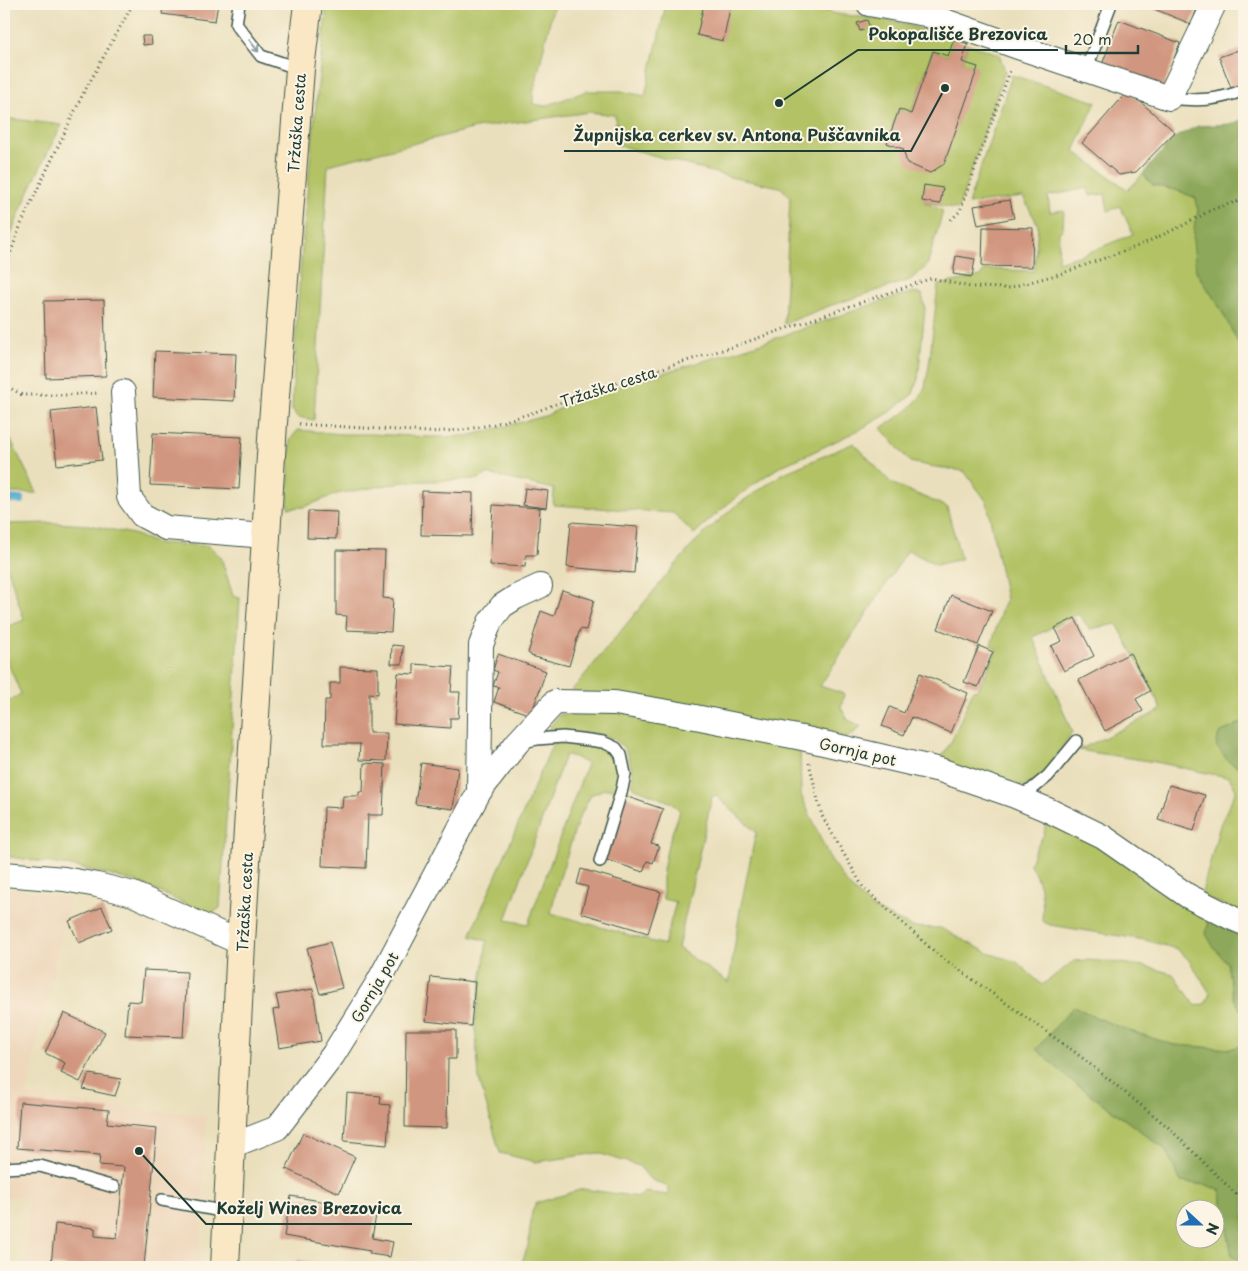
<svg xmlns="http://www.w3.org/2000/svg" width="1248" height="1271" font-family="'Playpen Sans',sans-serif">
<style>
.built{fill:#eed7bb}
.green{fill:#b2c265;stroke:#68804c;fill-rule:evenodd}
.forest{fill:#8da85a;stroke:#567247}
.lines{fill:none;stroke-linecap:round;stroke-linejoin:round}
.stream{stroke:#50a8cd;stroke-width:8}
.building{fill:#d1967f}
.lane-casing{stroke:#3d5548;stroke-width:14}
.street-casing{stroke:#3d5548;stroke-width:26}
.secondary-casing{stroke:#3d5548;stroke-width:30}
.path{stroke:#3d5548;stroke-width:3;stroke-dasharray:1 4;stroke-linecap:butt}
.lane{stroke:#fff;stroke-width:11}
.street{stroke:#fff;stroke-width:24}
.secondary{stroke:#fae7c3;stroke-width:28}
.oneway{stroke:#8f9e9a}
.labels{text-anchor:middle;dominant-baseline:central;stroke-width:4;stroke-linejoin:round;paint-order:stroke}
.street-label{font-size:15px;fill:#1f3d34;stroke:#fcf5e5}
.leader{fill:none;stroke:#1f3d34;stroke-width:2}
.callout-dot{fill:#1f3d34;stroke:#fcf5e5;stroke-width:2}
.callout-label{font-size:16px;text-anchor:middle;font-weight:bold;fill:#1f3d34;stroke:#fcf5e5;stroke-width:4;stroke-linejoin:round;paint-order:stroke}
</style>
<rect width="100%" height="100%" fill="#fcf5e5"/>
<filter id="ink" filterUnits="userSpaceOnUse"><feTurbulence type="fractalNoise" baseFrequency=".02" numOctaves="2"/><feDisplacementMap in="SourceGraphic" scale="10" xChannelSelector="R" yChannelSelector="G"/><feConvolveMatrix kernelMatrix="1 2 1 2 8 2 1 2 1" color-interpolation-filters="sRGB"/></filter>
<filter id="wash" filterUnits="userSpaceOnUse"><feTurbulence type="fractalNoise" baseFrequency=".0096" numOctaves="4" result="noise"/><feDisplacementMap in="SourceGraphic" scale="20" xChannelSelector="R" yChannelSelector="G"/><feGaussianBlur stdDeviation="1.12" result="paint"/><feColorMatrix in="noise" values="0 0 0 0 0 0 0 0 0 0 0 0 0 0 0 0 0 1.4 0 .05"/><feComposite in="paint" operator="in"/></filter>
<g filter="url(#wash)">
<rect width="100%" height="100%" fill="#eadfbc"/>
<path class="built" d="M4,888L70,898L37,1040L27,1095L113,1107L206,1116L200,1267H25L28,1198L4,1196Z"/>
<g class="green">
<path d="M327,4H554L533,94V104L545,106L587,91H621L645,96L666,4H796L837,14L893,21L954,39L948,56L933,51L911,114L899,110L887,143L903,149L977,67L962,62L968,44L999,54L1005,71L958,209L924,202L943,211L927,266L910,280L829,306L784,324L790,197L780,187L729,177L618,145L615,115L589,112L476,128L328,165L314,420L297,417L292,410C297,274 312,139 327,4Z"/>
<path d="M1012,75L1096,102L1074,151L1128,190L1143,174L1153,185L1179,191L1196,198L1198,212L1195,222L1196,271L1219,306L1239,344L1244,358V720L1233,727L1219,733L1229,762L1244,769V913L1201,896L1220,825L1236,790L1229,777C1206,774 1183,767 1160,763C1133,758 1106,755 1079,750L1161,710L1153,690L1117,624L1090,629L1078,614L1033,637L1072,732L1052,764L1035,783L1018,787L939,762L952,740L973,690L979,688L997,649L991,646L1002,608L1006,600L987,502L964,471L929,466L910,462L881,428L907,411L920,397L925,387L929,366L938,285L981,276L985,269L1034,271L1038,225L1023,197L968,204ZM1088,188L1090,196L1105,194L1108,211L1120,206L1133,234L1082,255L1058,262L1059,233L1063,228L1064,210L1050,212L1048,196Z"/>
<path d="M4,118L62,125C40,166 19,209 4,254Z"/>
<path d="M913,292L922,294L925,309L918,379L913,394L889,413L861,429L809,454L781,466L764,477L730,502L694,534L673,513L553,505L554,489L487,474L479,479L404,482L337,494L304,507L288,508L290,440L298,430L342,434H371L430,437L468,436L545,416L575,401L622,385L717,357L765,342L876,303Z"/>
<path d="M4,426L37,493H4Z"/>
<path d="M854,443L891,483L947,507L961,559L936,565L908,550L820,686L844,694L841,708L848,720L861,726L854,733L846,738L569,694L671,570L698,539L734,507L784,473Z"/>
<path d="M53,523L89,525L133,534L156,543L209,546L221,557L233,596L240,598L229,777L220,908L210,915L137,882L77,867L4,856V703L21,694L4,654V628L24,620L4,557V524Z"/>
<path d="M636,711L800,743L801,795L830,859L848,885L871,907L912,927L941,928L988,953L1017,962L1042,985L1074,961L1088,960L1112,962L1144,966L1173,974L1196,1006L1206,1003L1210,993L1188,959L1177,949L1145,940L1050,925L1042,921C1044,895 1041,886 1030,864L1034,852L1044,834L1046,823L1043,812L1210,915L1213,946L1227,963L1233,997L1244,1016V1045L1230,1049L1174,1045L1130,1031L1097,1018L1074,1007L1072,1081L1165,1149L1181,1182L1207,1185L1221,1191L1223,1209L1232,1255L1244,1262V1267H609V1266L604,1267H520L528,1246L532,1212L536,1203L583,1189L639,1197L644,1192L668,1195V1187L650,1179L639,1166L598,1153L536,1162L500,1153L479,1079L475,1024L487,941L470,936L553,743L603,747L619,757L621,771L616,789H604L591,795L578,820L556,890L551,913L664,945L676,902L663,899V870L668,844L680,811L672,803L633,787C632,775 632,762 626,752C613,725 571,736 546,733L559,715ZM565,755L575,757L587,764L528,924L506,920ZM715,795L756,832L740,910L729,983L678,948L712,797ZM1186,1208H1216V1238H1186Z"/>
</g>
<g class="forest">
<path d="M1244,119V358L1239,344L1219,306L1196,271L1193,240L1195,222L1198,212L1196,198L1179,191L1153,185L1143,174L1174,138L1198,126L1232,124Z"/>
<path d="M1244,720V769L1229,762L1216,746L1219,733L1233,727Z"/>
<path d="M1210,915L1244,931V1016L1233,997L1227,963L1213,946L1206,934Z"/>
<path d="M1074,1006L1097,1018L1130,1031L1174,1045L1230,1049L1244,1045V1262L1232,1255L1223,1209L1221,1191L1207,1185L1181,1182L1165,1149L1072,1081L1036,1049Z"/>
</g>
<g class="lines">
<path class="stream" d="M4,499L21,500"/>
</g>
<g id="blocks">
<g class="building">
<path d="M163,4H218L215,21L162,14Z"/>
<path d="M704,4H731L723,41L697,35Z"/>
<path d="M1142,4H1199L1191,24Z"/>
<path d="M867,20L870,28L860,31L857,23Z"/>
<path d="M1119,20L1180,43L1162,90L1101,67Z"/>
<path d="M142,36H151L152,44L143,45Z"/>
<path d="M954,39L968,44L962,62L978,67L944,164L930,173L907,163L903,149L887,143L899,109L911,114L933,51L948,56Z"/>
<path d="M1244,48V86L1232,90L1219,57Z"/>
<path d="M1128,91L1175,132L1136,172L1119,175L1082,143Z"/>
<path d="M924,185L943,188L940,204L922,201Z"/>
<path d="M1010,200L1014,218L978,225L974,206Z"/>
<path d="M983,227L1033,228L1032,267L982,266Z"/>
<path d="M956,256L975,259L972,277L953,274Z"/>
<path d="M104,300L106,376L46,378L44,301Z"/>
<path d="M155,351L236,354L234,401L153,397Z"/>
<path d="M96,407L102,460L57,465L51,412Z"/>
<path d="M153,433L242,437L239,489L150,485Z"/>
<path d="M525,488L548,491L546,508L523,505Z"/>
<path d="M422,491L473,493L472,536L421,535Z"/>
<path d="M493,505L540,508L537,555H526L525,567L490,565Z"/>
<path d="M308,511L337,512L336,539L307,538Z"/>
<path d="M571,522L638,527L634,573L567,567Z"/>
<path d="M336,550L385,551L383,598L393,599L391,632L346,630L347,616L336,615Z"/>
<path d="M4,573L8,585L4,586Z"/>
<path d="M562,590L594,600L586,630L580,629L569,666L531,656V655L528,653L541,611L554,616Z"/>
<path d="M951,595L992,611L978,645L938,629Z"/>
<path d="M1075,618L1094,656L1064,671L1051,646L1062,641L1055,628Z"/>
<path d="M392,645L403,646L402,664H391Z"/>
<path d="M979,646L993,652L978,687L964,682Z"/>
<path d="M1130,653L1150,691L1136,699L1143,711L1105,731L1079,680Z"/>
<path d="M498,654L546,671L531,715L494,702L499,687L493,686L498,672L493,670Z"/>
<path d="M414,664L453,667L451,692H460L458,718H450V728L394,724L398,673L414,674Z"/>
<path d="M340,667L378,668V694L369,693V733H387L386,761L359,760L360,744H324L325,700H330V683H340Z"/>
<path d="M920,673L968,693L951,733L912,717L904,735L882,726L890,707L904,713Z"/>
<path d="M364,763L385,764L383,815H368L366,868L322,866L324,807L342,808L343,796H359V792H363Z"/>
<path d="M421,763L458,768L453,809L415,804Z"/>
<path d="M1169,785L1205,795L1194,831L1158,820Z"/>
<path d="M625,796L663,809L651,844L659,846L653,863L647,861L643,872L604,859Z"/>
<path d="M581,869L661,892L648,933L581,913L588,887L577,884Z"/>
<path d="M102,907L112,929L79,943L69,921Z"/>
<path d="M330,942L342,988L320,994L307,948Z"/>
<path d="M144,970L187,972L183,1037L125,1035L128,1001L141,1002Z"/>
<path d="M431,977L475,982L471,1026L426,1021Z"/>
<path d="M313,989L321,1041L279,1048L273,1010L279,1009L276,995Z"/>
<path d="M64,1013L105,1032L80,1082L61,1073L65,1063L45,1053Z"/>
<path d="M406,1030H456V1059H448L447,1128L405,1127Z"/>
<path d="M89,1074L121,1079L115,1096L83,1089Z"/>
<path d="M347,1093L381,1096L380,1104L390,1105L387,1145L344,1141Z"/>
<path d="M20,1102L109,1110L107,1123L157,1128L144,1267H70L51,1265L55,1224L95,1228V1236L117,1238L124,1167L99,1165L100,1155L17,1148Z"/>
<path d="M303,1133L355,1157L339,1193L286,1169Z"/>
<path d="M291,1196L338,1204V1208L376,1215L372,1238L393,1242L390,1257L370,1254V1251L284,1236Z"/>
<path d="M297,1260L339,1266V1267H296Z"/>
</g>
</g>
</g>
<g filter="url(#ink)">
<use href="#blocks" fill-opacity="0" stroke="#3d5548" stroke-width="1"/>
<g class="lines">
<defs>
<g id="lane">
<path d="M239,4L236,24L261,56L300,69"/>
<path d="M1086,70L1111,4"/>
<path d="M1169,98C1198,101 1217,101 1244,90"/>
<path d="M523,742L537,739L563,737L589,740L603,742L616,748L621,755L625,774L622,789L600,861"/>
<path d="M1017,796L1031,790L1048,776L1077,741"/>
<path d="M4,1168L40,1166L114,1187"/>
<path d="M162,1200L227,1212"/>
</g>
<g id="street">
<path d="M869,4L925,14L1018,47L1169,98L1214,4"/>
<path d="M123,392L129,497L142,515L166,528L266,536"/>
<path d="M479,792L481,645L490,622L502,606L516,597L540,586"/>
<path d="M4,874L64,879L97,885L133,894L241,943"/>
<path d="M231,1146L277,1128L333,1055L379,981L479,792L517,743L555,702L615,703L680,714L802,738L940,770L1015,796L1048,810L1103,837L1188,896L1232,918L1244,923"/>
</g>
<path id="secondary" d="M225,1267L241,943L273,423L300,69L308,4"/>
</defs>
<use href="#lane" class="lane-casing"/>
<use href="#street" class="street-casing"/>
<use href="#secondary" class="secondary-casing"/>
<g class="path">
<path d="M951,220L960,211L1011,68"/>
<path d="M4,271L21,224L83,94L133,4"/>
<path d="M4,378L5,385L22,395H65L100,393"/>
<path d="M299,424L429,432L463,430L495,424L535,412L601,387L732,347L932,278L970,287L1008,288L1063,273L1138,246L1182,226L1213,209L1239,201L1244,203"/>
<path d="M809,763L822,816L863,887L937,954L1076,1053L1168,1127L1244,1202"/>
</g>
<use href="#lane" class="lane"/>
<use href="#street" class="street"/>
<use href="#secondary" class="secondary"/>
</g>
<defs><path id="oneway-shaft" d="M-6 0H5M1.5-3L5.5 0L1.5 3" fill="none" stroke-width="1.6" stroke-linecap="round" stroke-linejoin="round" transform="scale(1.25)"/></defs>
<use class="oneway" href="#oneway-shaft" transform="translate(254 46) rotate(52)"/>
</g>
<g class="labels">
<g class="street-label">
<text transform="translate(296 123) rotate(-86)">Tržaška cesta</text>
<text transform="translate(608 386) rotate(-18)">Tržaška cesta</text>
<text transform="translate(858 751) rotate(13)">Gornja pot</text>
<text transform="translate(244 902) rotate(-87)">Tržaška cesta</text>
<text transform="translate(374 987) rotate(-60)">Gornja pot</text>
</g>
</g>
<path class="leader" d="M779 103L858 50H1058M945 88L911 151H564M139 1151L206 1224H412"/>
<g class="callout-dot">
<circle cx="779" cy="103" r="5"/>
<circle cx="945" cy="88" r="5"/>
<circle cx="139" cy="1151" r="5"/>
</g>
<g class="callout-label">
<text x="958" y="40">Pokopališče Brezovica</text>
<text x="737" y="141">Župnijska cerkev sv. Antona Puščavnika</text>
<text x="309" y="1214">Koželj Wines Brezovica</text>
</g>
<rect width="1248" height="1271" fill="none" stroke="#fcf5e5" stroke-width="20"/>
<g transform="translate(1200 1224) rotate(111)"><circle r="24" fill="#fcf5e5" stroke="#a4ab9e"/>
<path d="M0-4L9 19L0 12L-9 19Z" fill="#1f6fb2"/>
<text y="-8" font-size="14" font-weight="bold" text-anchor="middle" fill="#1f3d34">N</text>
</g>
<path d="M1066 45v8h72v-8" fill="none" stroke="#1f3d34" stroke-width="2.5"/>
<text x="1073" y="45" font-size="15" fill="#1f3d34" stroke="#fcf5e5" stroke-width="4" paint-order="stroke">20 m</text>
</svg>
